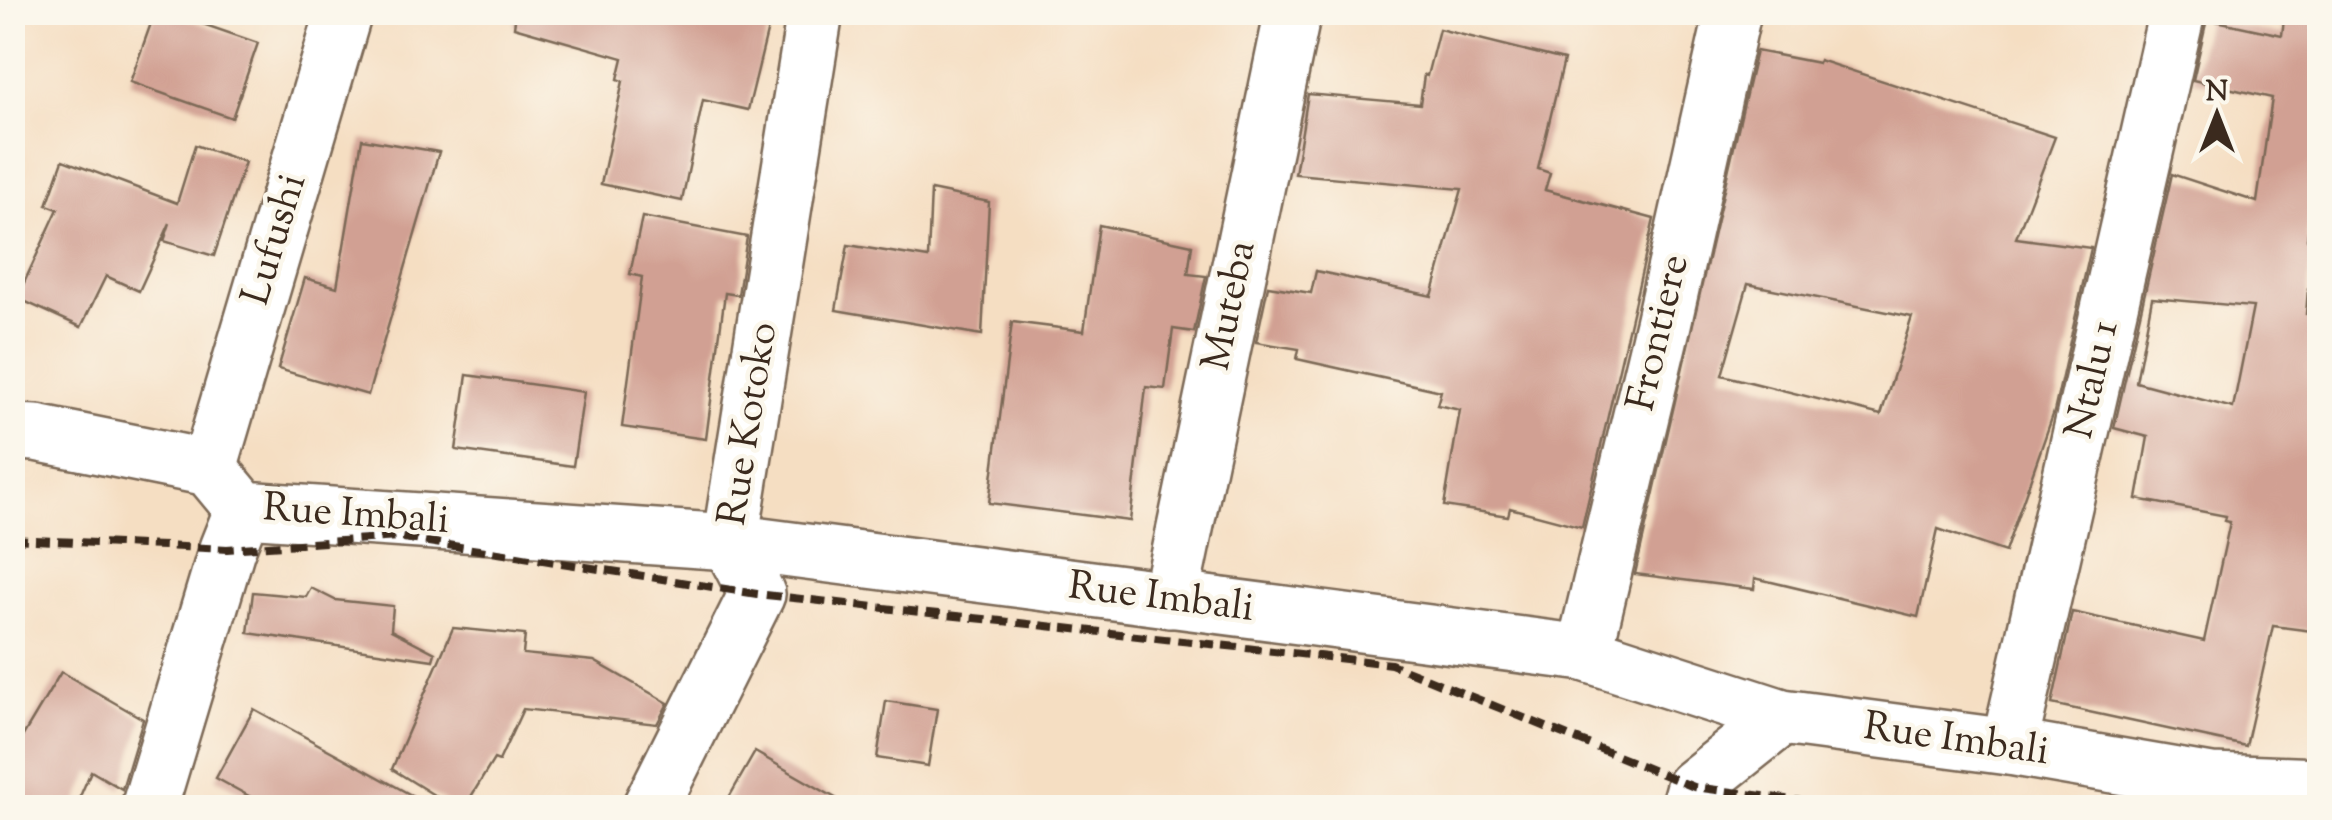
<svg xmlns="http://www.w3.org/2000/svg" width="2332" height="820" font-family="'Sorts Mill Goudy',serif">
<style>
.building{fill:#d1a093;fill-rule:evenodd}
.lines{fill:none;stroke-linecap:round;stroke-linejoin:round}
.minor-casing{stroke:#7c6957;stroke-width:60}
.minor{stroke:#fff;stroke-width:55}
.rail{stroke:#3b2a1e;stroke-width:8;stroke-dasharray:15 8;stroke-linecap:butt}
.labels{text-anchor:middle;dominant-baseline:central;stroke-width:9;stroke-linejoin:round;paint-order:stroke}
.street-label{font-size:40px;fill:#3b2a1e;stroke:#fbf7ec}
</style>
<rect width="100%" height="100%" fill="#fbf7ec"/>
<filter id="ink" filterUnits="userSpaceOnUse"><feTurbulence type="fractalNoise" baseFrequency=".01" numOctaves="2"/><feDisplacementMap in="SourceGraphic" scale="20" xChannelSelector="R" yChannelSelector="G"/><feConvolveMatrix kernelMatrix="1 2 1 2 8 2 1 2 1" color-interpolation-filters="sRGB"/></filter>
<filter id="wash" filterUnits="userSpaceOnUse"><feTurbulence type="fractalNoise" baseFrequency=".0048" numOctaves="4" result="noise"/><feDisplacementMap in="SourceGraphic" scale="40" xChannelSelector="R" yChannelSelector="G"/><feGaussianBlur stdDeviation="2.25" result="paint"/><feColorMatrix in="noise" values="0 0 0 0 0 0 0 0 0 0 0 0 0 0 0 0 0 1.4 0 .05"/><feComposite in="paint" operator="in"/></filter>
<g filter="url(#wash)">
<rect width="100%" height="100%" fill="#f5dec2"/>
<g id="blocks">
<g class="building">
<path d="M155,12H168L258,43L232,118L130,82Z"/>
<path d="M516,12H772L748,110L703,100L682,201L601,184L623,81L618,79L623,58L514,27Z"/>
<path d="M2285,12H2320V157L2307,239L2312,240L2306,314L2320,316V632L2273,626L2246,746L2052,704L2072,612L2204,641L2230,522L2225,521L2226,516L2137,499L2148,437L2114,428L2172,174L2257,202L2272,98L2193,80L2207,19L2282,35ZM2152,298L2253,307L2233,408L2136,382Z"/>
<path d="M1439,29L1564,60L1538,169L1550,173L1545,190L1654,219L1582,527L1510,508L1508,516L1444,506L1460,410L1437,405L1441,391L1297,359L1299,349L1256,342L1268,286L1311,293L1316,271L1432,296L1462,189L1295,174L1308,94L1420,104L1424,75L1427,76Z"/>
<path d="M1756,51L1818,63L1819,60L2055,137L2016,238L2091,248L2054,412L2005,552L1938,529L1918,617L1755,578L1754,589L1635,574ZM1748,284L1912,317L1881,415L1722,375Z"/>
<path d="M362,139L439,152L368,395L278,369L305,278L337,287Z"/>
<path d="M195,145L245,162L214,256L164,241L170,223L139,291L106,276L81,327L17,298L58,209L47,205L63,160L177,203Z"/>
<path d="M931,190L989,202L982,335L836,310L848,245L928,258Z"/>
<path d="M642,217L747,237L738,295L725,293L706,439L622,427L642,277L630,274Z"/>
<path d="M1099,225L1192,245L1188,274L1206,276L1194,332L1173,329L1165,389L1146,387L1130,521L989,503L1012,322L1084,331Z"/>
<path d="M467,375L584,392L573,466L456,450Z"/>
<path d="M311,588L335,600L393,606L391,630L435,653L433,660L248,633L253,592L306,597Z"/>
<path d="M453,628L525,635L523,654L594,661L668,703L657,724L523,709L499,761L494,759L464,808H455L392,769Z"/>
<path d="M61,672L143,719L122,789L91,771L75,808H12V754Z"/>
<path d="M886,701L937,709L928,766L877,758Z"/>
<path d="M254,709L435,808H271L216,778Z"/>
<path d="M755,752L853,808H723Z"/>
</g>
</g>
</g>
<g filter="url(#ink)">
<use href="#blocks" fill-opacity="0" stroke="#7c6957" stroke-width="2.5"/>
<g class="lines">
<defs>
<g id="minor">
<path d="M12,432L36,433L209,468L243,509L730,542L1584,653L1782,717L2009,747L2212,782L2320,786"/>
<path d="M209,468L344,12"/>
<path d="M1170,600L1293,12"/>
<path d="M1584,653L1663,324L1733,12"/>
<path d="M2009,747L2177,12"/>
<path d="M149,808L227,549L243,509"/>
<path d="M650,808L757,594L730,542L815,12"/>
<path d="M1688,808L1694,787L1782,717"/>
</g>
</defs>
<use href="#minor" class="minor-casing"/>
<use href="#minor" class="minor"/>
<path class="rail" d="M12,539L227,549L397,537L757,594L1391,664L1694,787L1855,808"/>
</g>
</g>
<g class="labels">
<g class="street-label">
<text transform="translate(276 240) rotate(-73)">Lufushi</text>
<text transform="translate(1231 306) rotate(-78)">Muteba</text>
<text transform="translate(1660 333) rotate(-77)">Frontiere</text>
<text transform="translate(2094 380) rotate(-77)">Ntalu 1</text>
<text transform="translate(750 424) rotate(-81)">Rue Kotoko</text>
<text transform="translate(356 516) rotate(4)">Rue Imbali</text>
<text transform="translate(1161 599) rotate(7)">Rue Imbali</text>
<text transform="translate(1956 741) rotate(8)">Rue Imbali</text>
</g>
</g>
<rect width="2332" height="820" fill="none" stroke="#fbf7ec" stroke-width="50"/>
<g transform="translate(2217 115)" stroke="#fbf7ec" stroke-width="8" paint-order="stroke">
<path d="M0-8L18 38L0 25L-18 38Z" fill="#3b2a1e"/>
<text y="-15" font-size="28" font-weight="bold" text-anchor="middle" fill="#3b2a1e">N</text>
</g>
</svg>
